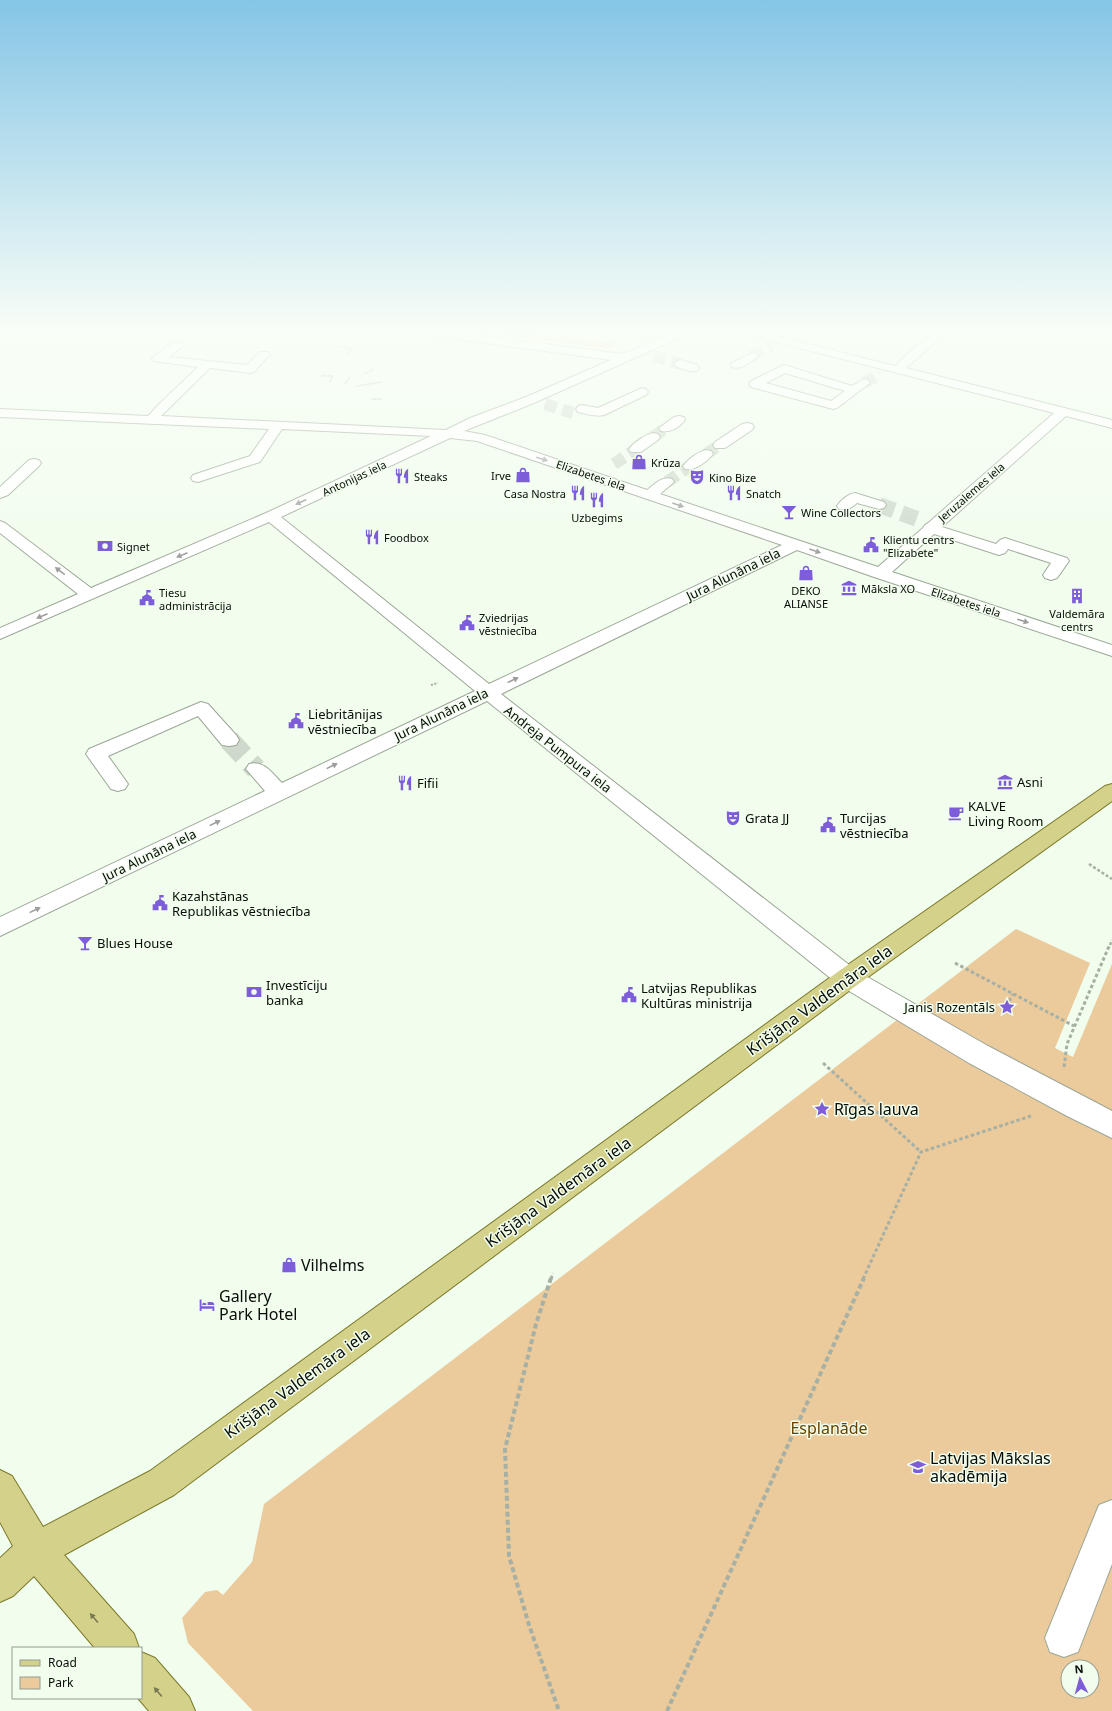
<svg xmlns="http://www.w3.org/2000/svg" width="1112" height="1711" font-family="'Noto Sans',sans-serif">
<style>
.green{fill:#ebca9b;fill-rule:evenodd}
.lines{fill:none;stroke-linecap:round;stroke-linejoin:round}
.minor-tunnel-far2{stroke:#ced9cb;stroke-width:12;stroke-dasharray:12 6;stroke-linecap:butt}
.minor-tunnel-far1{stroke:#ced9cb;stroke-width:16;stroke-dasharray:16 8;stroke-linecap:butt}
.minor-tunnel{stroke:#ced9cb;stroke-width:21;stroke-dasharray:21 10;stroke-linecap:butt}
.minor-casing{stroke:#9ba697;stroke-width:2}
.major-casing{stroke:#7b792a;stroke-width:2}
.path-far4{stroke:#a7b0a4;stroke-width:1.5;stroke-dasharray:1.5 1;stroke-linecap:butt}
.path-far3{stroke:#a7b0a4;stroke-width:2;stroke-dasharray:2 1.5;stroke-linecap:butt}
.path-far2{stroke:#a7b0a4;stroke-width:2.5;stroke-dasharray:3 2;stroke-linecap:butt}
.path-far1{stroke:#a7b0a4;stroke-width:3;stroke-dasharray:3.5 2.5;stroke-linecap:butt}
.path{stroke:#a7b0a4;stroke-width:4;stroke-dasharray:5 3;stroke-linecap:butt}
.minor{fill:#fff;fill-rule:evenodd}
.major{fill:#d4d18a;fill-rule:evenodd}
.oneway{fill:#9d9e9c}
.oneway2{fill:#797950}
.labels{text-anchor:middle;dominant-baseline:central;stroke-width:3;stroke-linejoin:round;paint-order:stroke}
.far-poi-label{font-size:11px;fill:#090d08;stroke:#f1fded;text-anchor:start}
.far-street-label{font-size:11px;fill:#090d08;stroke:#f1fded}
.street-label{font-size:13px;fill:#090d08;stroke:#f1fded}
.poi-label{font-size:13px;fill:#090d08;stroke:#f1fded;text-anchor:start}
.near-street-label{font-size:16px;fill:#090d08;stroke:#f1fded}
.near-poi-label{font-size:16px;fill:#090d08;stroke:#f1fded;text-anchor:start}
.near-park-label{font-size:16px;fill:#644200;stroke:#f1fded}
</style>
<rect width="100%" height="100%" fill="#f1fded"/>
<g class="green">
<path d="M477,332H528L614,343L609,349Z"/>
<path d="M1016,929L1090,963L1055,1048L1073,1057L1112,964V1711H253L188,1643L182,1618L205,1592L217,1590L223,1595L252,1562L264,1504ZM1068,1667H1092V1691H1068Z"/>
</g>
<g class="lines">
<g class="minor-tunnel-far2">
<path d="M654,356L680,364"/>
<path d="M752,356L771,345"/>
<path d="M864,383L880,374"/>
<path d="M545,404L573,413"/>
<path d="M653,437L666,428"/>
<path d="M706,454L720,445"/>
<path d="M614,464L636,449"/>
<path d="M667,482L690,466"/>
</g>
<path class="minor-tunnel-far1" d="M879,505L920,520"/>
<path class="minor-tunnel" d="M229,740L256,769"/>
<defs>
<g id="minor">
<path d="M421,332H452L623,354L675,332H689L688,334L534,403L464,431L485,435L647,490C655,484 662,476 672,479L674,482L660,494L878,567L923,528L925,525L927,524L1054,413L744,334L743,332H761L895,366L905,356L934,332H946L906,368L1112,420V428L1066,416L942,527L996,544L1000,540L1005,538L1067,558L1069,561L1057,578L1051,580L1045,578L1043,575L1051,563L1008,549L1005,553L999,555L934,534L892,572L1112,645V656L874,577L797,550L501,694L857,971L988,1046L1112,1111V1138L1069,1117L969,1063L839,985L487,701L0,936V917L265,791L246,769L249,764C264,760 272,773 282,783L475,691L269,522L0,639V628L78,594L0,533V521L5,523L91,588L266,513L431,436L282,429L260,462L198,482L193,481L191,478L193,475L250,456L269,429L0,417V409L148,416C164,398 181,384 198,367L154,361L152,359L154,357C162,351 172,340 182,343L184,345L169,357L247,365L260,352H268L270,354L254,372L250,373L210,368L161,416L446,430L470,418L526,397L611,360L427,335ZM450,438L477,441L782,545L489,684L281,517Z"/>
<path d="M752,353L756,354L758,356L756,358C749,363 741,370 732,367L730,365L732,363Z"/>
<path d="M680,360L697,365L699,368L697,371C690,372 679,369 674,364L676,362Z"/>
<path d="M784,365L852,386L864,379L868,380L870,383L837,408L833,409L751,387L749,384L751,381ZM785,373L845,391L831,401L766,383Z"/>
<path d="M642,388L646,389L648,392L646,395L604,415C596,417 586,414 578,412L576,409L578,406L582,405L598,408Z"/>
<path d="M679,416L684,417L685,420C680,427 670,433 661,431L659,428L674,417Z"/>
<path d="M747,423L752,424L754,427L752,430L725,448H715L713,445L715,442L742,424Z"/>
<path d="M653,433L658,434L660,437L658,440L641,452H631L629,449C634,442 645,435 653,433Z"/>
<path d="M706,450L711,451L713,454C707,462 695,471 685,469L683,466C688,459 698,452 706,450Z"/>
<path d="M34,459L39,460L41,463L39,466L8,495L0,498V487L29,460Z"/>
<path d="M855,493L884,502L886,505L884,508L879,509L857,503C851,508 847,511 839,509L837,506C841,500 848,494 855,493Z"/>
<path d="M201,702L208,704L236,735L239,740L236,745L229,746L222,745L198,716L108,756L128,784L125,789L118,791L111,789L86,754L89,749Z"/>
<path d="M1112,1500V1564L1078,1652L1064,1657L1050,1652L1045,1638L1099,1505Z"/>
</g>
<g id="major">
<path d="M1112,784V801L857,985L174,1495L64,1555L134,1634L139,1648H95L34,1576L13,1596L0,1602V1558L13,1546L0,1522V1470L12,1476L43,1527L150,1471L839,971L1105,786Z"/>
<path d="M141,1652L155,1658L189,1697L195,1711H149L138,1698H141Z"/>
</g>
</defs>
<use href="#minor" class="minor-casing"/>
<use href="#major" class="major-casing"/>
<g class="path-far4">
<path d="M336,346L352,349L345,356"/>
<path d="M364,374L374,369"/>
<path d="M323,375L322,376H333L329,382"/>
<path d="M345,384L350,377"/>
<path d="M357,386L381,382"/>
<path d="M372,399H381"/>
</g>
<path class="path-far3" d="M431,685L438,683"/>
<g class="path-far2">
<path d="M1089,864L1112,879"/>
<path d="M1110,945L1112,940"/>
</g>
<g class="path-far1">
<path d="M955,963L1074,1026"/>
<path d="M1009,1001L1013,994"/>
<path d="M823,1063L921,1152"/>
<path d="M1064,1067L1067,1044L1110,944"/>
<path d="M551,1279L553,1273"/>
<path d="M863,1279L921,1152L1031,1116"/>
</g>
<g class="path">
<path d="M551,1278L536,1324L505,1449L509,1556L529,1625L559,1711"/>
<path d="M667,1711L864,1278"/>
</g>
<use href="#minor" class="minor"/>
<use href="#major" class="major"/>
</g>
<defs><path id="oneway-solid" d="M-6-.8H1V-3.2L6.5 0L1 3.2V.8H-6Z"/></defs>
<g class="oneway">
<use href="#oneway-solid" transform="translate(542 459) rotate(18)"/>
<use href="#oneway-solid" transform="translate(301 502) rotate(155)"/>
<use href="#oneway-solid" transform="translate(678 505) rotate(19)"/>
<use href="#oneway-solid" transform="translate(815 551) rotate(19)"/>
<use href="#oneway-solid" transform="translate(182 555) rotate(157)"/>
<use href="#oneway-solid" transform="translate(60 571) rotate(-143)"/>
<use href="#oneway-solid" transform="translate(42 616) rotate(157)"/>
<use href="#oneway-solid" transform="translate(1023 621) rotate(18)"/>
<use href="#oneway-solid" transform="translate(513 680) rotate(-26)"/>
<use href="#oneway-solid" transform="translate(332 766) rotate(-26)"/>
<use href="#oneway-solid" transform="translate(215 823) rotate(-26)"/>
<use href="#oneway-solid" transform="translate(35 910) rotate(-26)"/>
</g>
<g class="oneway2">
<use href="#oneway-solid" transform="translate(94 1618) rotate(-131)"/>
<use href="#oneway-solid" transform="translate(158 1692) rotate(-131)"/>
</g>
<linearGradient id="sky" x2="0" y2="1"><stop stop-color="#85c5e6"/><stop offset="0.58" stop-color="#f9fef7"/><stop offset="1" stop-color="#f9fef7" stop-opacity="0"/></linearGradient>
<rect width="1112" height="571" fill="url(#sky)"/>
<defs>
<symbol id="shop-bare" viewBox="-9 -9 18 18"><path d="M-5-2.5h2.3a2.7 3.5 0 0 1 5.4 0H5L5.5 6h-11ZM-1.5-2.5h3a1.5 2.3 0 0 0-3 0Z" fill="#7e5dd8" stroke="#f1fded" stroke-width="2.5" paint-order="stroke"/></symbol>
<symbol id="restaurant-bare" viewBox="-9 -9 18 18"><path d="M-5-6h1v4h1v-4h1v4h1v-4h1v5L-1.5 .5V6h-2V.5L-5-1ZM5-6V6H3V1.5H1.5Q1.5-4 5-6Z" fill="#7e5dd8" stroke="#f1fded" stroke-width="2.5" paint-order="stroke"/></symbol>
<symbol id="theatre-bare" viewBox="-9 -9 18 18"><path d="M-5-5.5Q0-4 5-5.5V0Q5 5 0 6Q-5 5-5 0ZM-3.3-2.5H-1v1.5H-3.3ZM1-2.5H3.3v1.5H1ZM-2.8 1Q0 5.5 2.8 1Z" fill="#7e5dd8" stroke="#f1fded" stroke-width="2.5" paint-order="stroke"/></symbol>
<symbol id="bar-bare" viewBox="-9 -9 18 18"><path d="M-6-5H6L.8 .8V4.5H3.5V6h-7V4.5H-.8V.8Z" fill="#7e5dd8" stroke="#f1fded" stroke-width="2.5" paint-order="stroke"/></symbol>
<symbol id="civic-bare" viewBox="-9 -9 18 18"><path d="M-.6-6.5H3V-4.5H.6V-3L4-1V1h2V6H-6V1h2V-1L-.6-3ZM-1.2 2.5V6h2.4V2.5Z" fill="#7e5dd8" stroke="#f1fded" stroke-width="2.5" paint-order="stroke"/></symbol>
<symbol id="bank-bare" viewBox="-9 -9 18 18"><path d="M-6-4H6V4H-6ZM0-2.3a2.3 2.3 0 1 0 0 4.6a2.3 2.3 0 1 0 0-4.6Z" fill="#7e5dd8" stroke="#f1fded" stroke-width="2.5" paint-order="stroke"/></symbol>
<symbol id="museum-bare" viewBox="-9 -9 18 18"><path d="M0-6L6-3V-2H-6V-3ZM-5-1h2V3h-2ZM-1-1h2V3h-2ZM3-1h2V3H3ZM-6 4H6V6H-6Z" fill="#7e5dd8" stroke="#f1fded" stroke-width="2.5" paint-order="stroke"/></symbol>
<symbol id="building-bare" viewBox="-9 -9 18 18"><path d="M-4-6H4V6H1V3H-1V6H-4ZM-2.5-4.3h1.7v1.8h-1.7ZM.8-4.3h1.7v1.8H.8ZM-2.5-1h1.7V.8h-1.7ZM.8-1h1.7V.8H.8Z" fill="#7e5dd8" stroke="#f1fded" stroke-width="2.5" paint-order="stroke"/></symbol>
<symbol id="cafe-bare" viewBox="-9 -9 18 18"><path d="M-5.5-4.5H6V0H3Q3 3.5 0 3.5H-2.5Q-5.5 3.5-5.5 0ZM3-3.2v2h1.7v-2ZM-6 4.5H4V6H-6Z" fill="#7e5dd8" stroke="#f1fded" stroke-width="2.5" paint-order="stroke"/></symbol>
<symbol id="sight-bare" viewBox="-9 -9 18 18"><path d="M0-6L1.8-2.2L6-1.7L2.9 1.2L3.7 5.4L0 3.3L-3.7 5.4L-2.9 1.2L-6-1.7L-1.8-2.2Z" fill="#7e5dd8" stroke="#f1fded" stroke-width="2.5" paint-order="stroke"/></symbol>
<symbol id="hotel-bare" viewBox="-9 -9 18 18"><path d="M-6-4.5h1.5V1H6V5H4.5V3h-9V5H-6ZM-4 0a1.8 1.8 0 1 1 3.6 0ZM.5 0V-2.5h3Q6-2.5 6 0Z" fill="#7e5dd8" stroke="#f1fded" stroke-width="2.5" paint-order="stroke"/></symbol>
<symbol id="university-bare" viewBox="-9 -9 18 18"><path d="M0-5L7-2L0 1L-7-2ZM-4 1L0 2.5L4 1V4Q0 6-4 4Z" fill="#7e5dd8" stroke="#f1fded" stroke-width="2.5" paint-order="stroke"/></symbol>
</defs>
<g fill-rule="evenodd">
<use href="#shop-bare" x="628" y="451" width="22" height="22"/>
<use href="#shop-bare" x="512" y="464" width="22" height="22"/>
<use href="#restaurant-bare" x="391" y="465" width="22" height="22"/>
<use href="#theatre-bare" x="686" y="466" width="22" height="22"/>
<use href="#restaurant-bare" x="567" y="482" width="22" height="22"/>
<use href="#restaurant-bare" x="723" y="482" width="22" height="22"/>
<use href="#restaurant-bare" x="586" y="489" width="22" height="22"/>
<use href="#bar-bare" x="778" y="501" width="22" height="22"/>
<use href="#restaurant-bare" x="361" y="526" width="22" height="22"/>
<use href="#civic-bare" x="860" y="534" width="22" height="22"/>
<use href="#bank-bare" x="94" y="535" width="22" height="22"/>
<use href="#shop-bare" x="795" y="562" width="22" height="22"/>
<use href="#museum-bare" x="838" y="577" width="22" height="22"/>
<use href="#building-bare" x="1066" y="585" width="22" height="22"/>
<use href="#civic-bare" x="136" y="587" width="22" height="22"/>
<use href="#civic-bare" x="456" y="612" width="22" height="22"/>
<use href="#civic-bare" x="285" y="710" width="22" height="22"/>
<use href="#museum-bare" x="994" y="771" width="22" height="22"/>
<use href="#restaurant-bare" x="394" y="772" width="22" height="22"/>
<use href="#cafe-bare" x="945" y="802" width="22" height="22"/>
<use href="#theatre-bare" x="722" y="807" width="22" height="22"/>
<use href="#civic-bare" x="817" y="814" width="22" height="22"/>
<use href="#civic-bare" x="149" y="892" width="22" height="22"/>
<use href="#bar-bare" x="74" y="932" width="22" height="22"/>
<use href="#bank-bare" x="243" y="981" width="22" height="22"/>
<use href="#civic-bare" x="618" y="984" width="22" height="22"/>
<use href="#sight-bare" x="996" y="996" width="22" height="22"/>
<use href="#sight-bare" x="811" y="1098" width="22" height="22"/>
<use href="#shop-bare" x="278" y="1254" width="22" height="22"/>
<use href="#hotel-bare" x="196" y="1294" width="22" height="22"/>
<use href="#university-bare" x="907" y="1456" width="22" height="22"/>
</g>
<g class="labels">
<g class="far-poi-label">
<text x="651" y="462">Krūza</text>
<text x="511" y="475" text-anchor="end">Irve</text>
<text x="414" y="476">Steaks</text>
<text x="709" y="477">Kino Bize</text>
<text x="566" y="493" text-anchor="end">Casa Nostra</text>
<text x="746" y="493">Snatch</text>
<text x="801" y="512">Wine Collectors</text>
<text x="597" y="517" text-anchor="middle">Uzbegims</text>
<text x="384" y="537">Foodbox</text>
<text x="883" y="539">Klientu centrs<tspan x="883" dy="13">"Elizabete"</tspan></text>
<text x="117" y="546">Signet</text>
<text x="861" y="588">Māksla XO</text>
<text x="806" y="590" text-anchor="middle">DEKO<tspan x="806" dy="13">ALIANSE</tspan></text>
<text x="159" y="592">Tiesu<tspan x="159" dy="13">administrācija</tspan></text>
<text x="1077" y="613" text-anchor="middle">Valdemāra<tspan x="1077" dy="13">centrs</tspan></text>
<text x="479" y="617">Zviedrijas<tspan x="479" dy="13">vēstniecība</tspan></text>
</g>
<g class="far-street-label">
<text transform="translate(591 475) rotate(19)">Elizabetes iela</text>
<text transform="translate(354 478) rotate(-25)">Antonijas iela</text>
<text transform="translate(971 492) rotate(-41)">Jeruzalemes iela</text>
<text transform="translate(966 602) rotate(18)">Elizabetes iela</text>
</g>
<g class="street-label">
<text transform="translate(733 574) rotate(-26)">Jura Alunāna iela</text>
<text transform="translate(441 714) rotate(-26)">Jura Alunāna iela</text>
<text transform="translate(558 749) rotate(38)">Andreja Pumpura iela</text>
<text transform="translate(149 855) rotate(-26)">Jura Alunāna iela</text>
</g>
<g class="poi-label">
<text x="308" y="714">Liebritānijas<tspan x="308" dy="15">vēstniecība</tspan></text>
<text x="1017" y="782">Asni</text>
<text x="417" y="783">Fifii</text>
<text x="968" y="806">KALVE<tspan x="968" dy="15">Living Room</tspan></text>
<text x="745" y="818">Grata JJ</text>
<text x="840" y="818">Turcijas<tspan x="840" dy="15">vēstniecība</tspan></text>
<text x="172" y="896">Kazahstānas<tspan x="172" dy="15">Republikas vēstniecība</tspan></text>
<text x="97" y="943">Blues House</text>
<text x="266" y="985">Investīciju<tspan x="266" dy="15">banka</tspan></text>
<text x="641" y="988">Latvijas Republikas<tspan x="641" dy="15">Kultūras ministrija</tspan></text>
<text x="995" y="1007" text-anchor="end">Janis Rozentāls</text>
</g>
<g class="near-street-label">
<text transform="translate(819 1000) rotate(-36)">Krišjāņa Valdemāra iela</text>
<text transform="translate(558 1192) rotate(-36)">Krišjāņa Valdemāra iela</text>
<text transform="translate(297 1383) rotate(-36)">Krišjāņa Valdemāra iela</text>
</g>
<g class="near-poi-label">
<text x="834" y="1109">Rīgas lauva</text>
<text x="301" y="1265">Vilhelms</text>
<text x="219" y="1296">Gallery<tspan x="219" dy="18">Park Hotel</tspan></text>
<text x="930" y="1458">Latvijas Mākslas<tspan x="930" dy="18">akadēmija</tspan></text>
</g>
<g class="near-park-label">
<text x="829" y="1428">Esplanāde</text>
</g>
</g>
<rect x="12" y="1647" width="130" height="52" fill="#f1fded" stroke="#949d91"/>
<rect x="20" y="1660" width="20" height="6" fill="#d4d18a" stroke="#949d91"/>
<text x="48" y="1667" font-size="12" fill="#090d08">Road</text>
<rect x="20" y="1677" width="20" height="12" fill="#ebca9b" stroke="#949d91"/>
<text x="48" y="1687" font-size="12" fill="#090d08">Park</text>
<g transform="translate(1080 1679) rotate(354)"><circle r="19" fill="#f1fded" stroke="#949d91"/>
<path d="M0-3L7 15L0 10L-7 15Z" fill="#7e5dd8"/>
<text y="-6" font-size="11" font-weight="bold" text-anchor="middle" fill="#090d08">N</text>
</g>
</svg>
